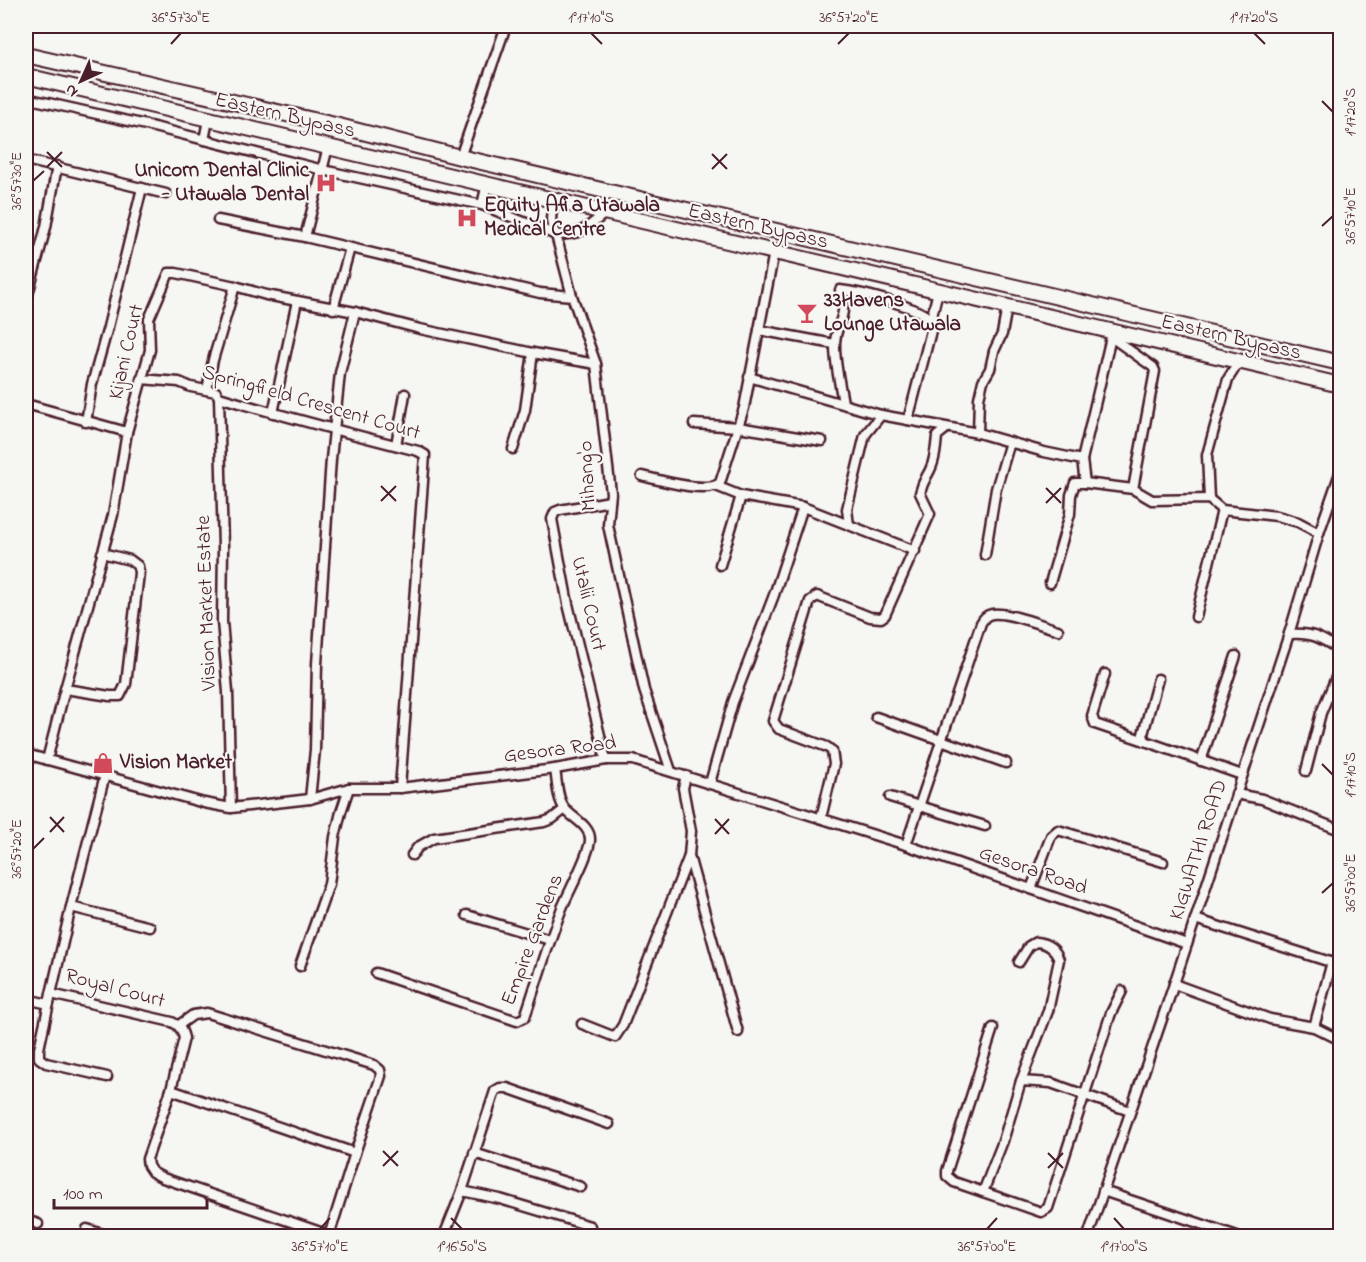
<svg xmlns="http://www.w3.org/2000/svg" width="1366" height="1262" font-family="'Indie Flower',sans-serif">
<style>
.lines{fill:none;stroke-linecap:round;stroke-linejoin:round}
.street-casing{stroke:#4a1f2b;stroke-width:13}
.primary-casing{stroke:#4a1f2b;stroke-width:18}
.street{stroke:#f6f6f2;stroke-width:8}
.primary{stroke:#f6f6f2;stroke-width:14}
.ticks{fill:none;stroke:#4a1f2b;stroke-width:2}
.labels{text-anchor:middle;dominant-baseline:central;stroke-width:4.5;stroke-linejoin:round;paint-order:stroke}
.street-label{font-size:21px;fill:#4a1f2b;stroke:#f6f6f2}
.poi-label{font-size:21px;font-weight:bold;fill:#4a1f2b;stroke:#f6f6f2;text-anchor:start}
.neatline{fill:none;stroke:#4a1f2b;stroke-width:2}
.ticks-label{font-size:15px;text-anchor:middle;fill:#4a1f2b}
</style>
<rect width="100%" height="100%" fill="#f6f6f2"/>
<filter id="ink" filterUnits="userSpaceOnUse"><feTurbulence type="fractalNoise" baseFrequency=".0167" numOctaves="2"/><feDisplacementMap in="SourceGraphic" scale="12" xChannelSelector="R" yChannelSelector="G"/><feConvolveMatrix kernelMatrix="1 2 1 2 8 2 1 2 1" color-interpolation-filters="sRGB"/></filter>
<g filter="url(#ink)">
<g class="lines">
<defs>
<g id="street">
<path d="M26,98L146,125L323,170L482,205L556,235"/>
<path d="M204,140L208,120"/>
<path d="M460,157L506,26"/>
<path d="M26,160L166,194"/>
<path d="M482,205L487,184"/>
<path d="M606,212C585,230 583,234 556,235L572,296L596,364L611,493L608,525L644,690L671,771"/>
<path d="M218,220L305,237L540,293L572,296"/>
<path d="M556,235C549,222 550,214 556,201"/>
<path d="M305,237L328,147"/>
<path d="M26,255L37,258"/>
<path d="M26,302L46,227L57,166"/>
<path d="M333,309L350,248"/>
<path d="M931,320L938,291"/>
<path d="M759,330L834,344"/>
<path d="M1111,337L1153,367L1155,371L1133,489"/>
<path d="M749,377L881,415L978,433L1044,452L1082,460"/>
<path d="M141,379L179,382L191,387L216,392L219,397C285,417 351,434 418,451L425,455L400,788"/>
<path d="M207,390L213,360L235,286"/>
<path d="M219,397L223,547L222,621L228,692L231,808"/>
<path d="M843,403C840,384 835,365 835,346C834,324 850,317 840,290C859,292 921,307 931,320L932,327L908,420"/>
<path d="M26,404L127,432"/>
<path d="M273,413L297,301"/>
<path d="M86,422L92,384L108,327L142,188"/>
<path d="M694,424L738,427L822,441"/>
<path d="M978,433L979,398L983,381L990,369L994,351L1002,334L1007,307"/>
<path d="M396,445L405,394"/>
<path d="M513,449L525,410L533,353"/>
<path d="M642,476C659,480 706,494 720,483L744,408L774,252"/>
<path d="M1085,483L1133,489L1152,500L1209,499L1222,510L1277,516L1298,522L1319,533"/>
<path d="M716,486L741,496L803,507L915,551"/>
<path d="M1209,499L1207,455L1228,379L1240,360"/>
<path d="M849,525L847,509L865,435L881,415"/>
<path d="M985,555L996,489L1010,442"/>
<path d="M720,565L741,496"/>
<path d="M1050,583L1070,514L1071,495L1075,483H1085L1082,460L1111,337L1121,334"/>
<path d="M1196,617L1222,510"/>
<path d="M1289,634C1312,632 1321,638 1340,650"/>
<path d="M1105,674L1092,716L1095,724L1145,741"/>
<path d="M1158,679L1143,734L1145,741L1242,775"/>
<path d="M65,689L110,696H120L126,684L139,573L138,566L130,560L102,553"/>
<path d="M876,717L1006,763"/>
<path d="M26,754L204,803L231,808L310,799L349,788H400L555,769L606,760H633L906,845L1187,944"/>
<path d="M47,760L65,689L113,515L127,432L150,350L149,319L169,273H176L235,286L266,295L355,312L420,329L533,353L596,364"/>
<path d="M606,760L568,604L552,519L555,512L560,510L610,501"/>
<path d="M1201,761L1236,656"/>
<path d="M1306,771L1321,713L1340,668"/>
<path d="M105,775L71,907L51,994L172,1022C180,1026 182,1030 184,1038L171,1090L147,1159L148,1166L152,1172L163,1178L329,1235"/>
<path d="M710,783L733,702L774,595L803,507"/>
<path d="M1236,794L1262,799L1340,830"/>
<path d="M890,797L985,826"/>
<path d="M310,799L315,750L317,664L331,459L340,373L355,312"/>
<path d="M821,818L834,764L832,751L827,747L779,729L773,721L810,601L817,596L870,617L881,618L885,615L930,514L920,493C923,481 925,480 930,470C935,460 936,448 937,436L947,428"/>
<path d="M906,845L981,623C984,618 986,615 992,614C1009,612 1041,625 1058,630"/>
<path d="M412,855L418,847L434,838L544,822L552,819L565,809"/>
<path d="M689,856L738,1032"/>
<path d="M1031,889L1051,836L1058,830L1163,862"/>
<path d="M71,907L150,927"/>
<path d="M467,915L550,940"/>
<path d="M1195,919L1340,965"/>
<path d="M1019,962L1029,946L1036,942C1047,943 1056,949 1059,960L1048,1011L1021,1081"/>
<path d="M300,966L329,884L335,837L341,812L349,788"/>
<path d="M376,973L517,1021L525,1017C537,981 548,944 562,908C568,893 590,853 590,840C591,826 572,818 565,809C557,799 557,781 555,769"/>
<path d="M1174,984L1270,1019L1314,1027L1340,1040"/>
<path d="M51,994L39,1049V1058L46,1063L107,1077"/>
<path d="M26,999L49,1004"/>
<path d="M582,1024L615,1037L623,1025L689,856L691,831L683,788L686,776"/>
<path d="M179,1025L193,1015L207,1013L374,1065L380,1070L381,1076L355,1153"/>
<path d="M1314,1027L1332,962"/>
<path d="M993,1028L947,1171V1176L954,1182L1041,1212L1048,1208L1111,1013L1122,991"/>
<path d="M171,1090L355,1153L329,1236"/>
<path d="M474,1153L581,1187"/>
<path d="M462,1191L500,1199L590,1226"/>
<path d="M1103,1191L1237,1236"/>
<path d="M983,1192L1003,1141L1021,1081L1051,1083L1130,1111"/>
<path d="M26,1220L38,1224"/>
<path d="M87,1229L109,1236"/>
<path d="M444,1236L462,1191L495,1091L500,1088H507L609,1124"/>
<path d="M1088,1236L1174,984L1289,634L1319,533L1340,473"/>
</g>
<g id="primary">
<path d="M26,55L335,125L460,157L1340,363"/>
<path d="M26,76L1340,385"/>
</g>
</defs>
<use href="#street" class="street-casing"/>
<use href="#primary" class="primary-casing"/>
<use href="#street" class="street"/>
<use href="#primary" class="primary"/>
</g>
</g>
<path class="ticks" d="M591,33L602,44M1254,33L1265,44M171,44L181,33M838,44L849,33M1322,101L1333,112M47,152L62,167M712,154L727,169M47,167L62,152M712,169L727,154M33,181L44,171M1322,226L1333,216M381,486L396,501M1046,488L1061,503M381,501L396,486M1046,503L1061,488M1322,764L1333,775M50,817L64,832M715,819L729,834M50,832L64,817M715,834L729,819M33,849L44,838M1322,893L1333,883M383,1151L398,1166M1048,1153L1063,1168M383,1166L398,1151M1048,1168L1063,1153M451,1218L462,1229M1114,1218L1124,1229M320,1229L330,1218M987,1229L997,1218"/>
<defs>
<symbol id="hospital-bare" viewBox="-9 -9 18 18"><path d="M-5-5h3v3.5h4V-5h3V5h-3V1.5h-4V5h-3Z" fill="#d1495b" stroke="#f6f6f2" stroke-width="2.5" paint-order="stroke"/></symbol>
<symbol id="bar-bare" viewBox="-9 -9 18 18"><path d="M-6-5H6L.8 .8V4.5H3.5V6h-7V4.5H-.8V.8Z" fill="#d1495b" stroke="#f6f6f2" stroke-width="2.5" paint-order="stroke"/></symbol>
<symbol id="shop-bare" viewBox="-9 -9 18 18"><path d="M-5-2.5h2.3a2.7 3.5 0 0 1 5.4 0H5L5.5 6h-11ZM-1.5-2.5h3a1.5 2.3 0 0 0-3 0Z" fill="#d1495b" stroke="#f6f6f2" stroke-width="2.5" paint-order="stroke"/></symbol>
</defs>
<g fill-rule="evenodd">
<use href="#hospital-bare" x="311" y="168" width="30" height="30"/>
<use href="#hospital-bare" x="452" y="203" width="30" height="30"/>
<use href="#bar-bare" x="792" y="298" width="30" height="30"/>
<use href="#shop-bare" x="88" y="748" width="30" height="30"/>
</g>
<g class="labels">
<g class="street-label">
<text transform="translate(285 116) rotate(13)">Eastern Bypass</text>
<text transform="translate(758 227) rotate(13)">Eastern Bypass</text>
<text transform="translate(1231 338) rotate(13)">Eastern Bypass</text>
<text transform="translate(127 352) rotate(-77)">Kijani Court</text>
<text transform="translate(311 403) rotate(16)">Springfield Crescent Court</text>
<text transform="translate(588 476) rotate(-93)">Mihang'o</text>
<text transform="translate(207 603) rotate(-92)">Vision Market Estate</text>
<text transform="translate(588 604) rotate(77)">Utalii Court</text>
<text transform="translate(560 750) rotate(-7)">Gesora Road</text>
<text transform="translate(1199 850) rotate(-72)">KIGWATHI ROAD</text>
<text transform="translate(1033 871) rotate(19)">Gesora Road</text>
<text transform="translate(533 940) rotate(-69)">Empire Gardens</text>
<text transform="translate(115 989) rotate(15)">Royal Court</text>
</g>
<g class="poi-label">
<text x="309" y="171" text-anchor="end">Unicorn Dental Clinic<tspan x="309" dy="24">- Utawala Dental</tspan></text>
<text x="484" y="206">Equity Afia Utawala<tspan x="484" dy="24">Medical Centre</tspan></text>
<text x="824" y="301">33Havens<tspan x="824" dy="24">Lounge Utawala</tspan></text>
<text x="120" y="763">Vision Market</text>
</g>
</g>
<rect width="1366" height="1262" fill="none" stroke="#f6f6f2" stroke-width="66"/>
<g transform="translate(81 81) rotate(225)" stroke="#f6f6f2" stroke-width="4.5" paint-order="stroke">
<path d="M0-4.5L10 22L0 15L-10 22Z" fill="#4a1f2b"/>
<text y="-9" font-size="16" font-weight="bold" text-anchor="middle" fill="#4a1f2b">N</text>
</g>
<path d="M54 1199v9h153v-9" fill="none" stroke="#4a1f2b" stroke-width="3"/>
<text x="63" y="1199" font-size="18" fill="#4a1f2b" stroke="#f6f6f2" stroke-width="4.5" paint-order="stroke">100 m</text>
<rect x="33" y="33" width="1300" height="1196" class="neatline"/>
<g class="ticks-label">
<text x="181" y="22">36°57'30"E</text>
<text x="591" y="22">1°17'10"S</text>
<text x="849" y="22">36°57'20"E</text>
<text x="1254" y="22">1°17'20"S</text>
<text transform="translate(1350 112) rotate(-90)" y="5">1°17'20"S</text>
<text transform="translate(16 181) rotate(-90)" y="5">36°57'30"E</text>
<text transform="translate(1350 216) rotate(-90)" y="5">36°57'10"E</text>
<text transform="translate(1350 775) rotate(-90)" y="5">1°17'10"S</text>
<text transform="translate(16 849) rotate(-90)" y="5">36°57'20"E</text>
<text transform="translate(1350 883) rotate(-90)" y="5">36°57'00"E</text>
<text x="320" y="1251">36°57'10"E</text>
<text x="462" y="1251">1°16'50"S</text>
<text x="987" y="1251">36°57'00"E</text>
<text x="1124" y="1251">1°17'00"S</text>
</g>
</svg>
